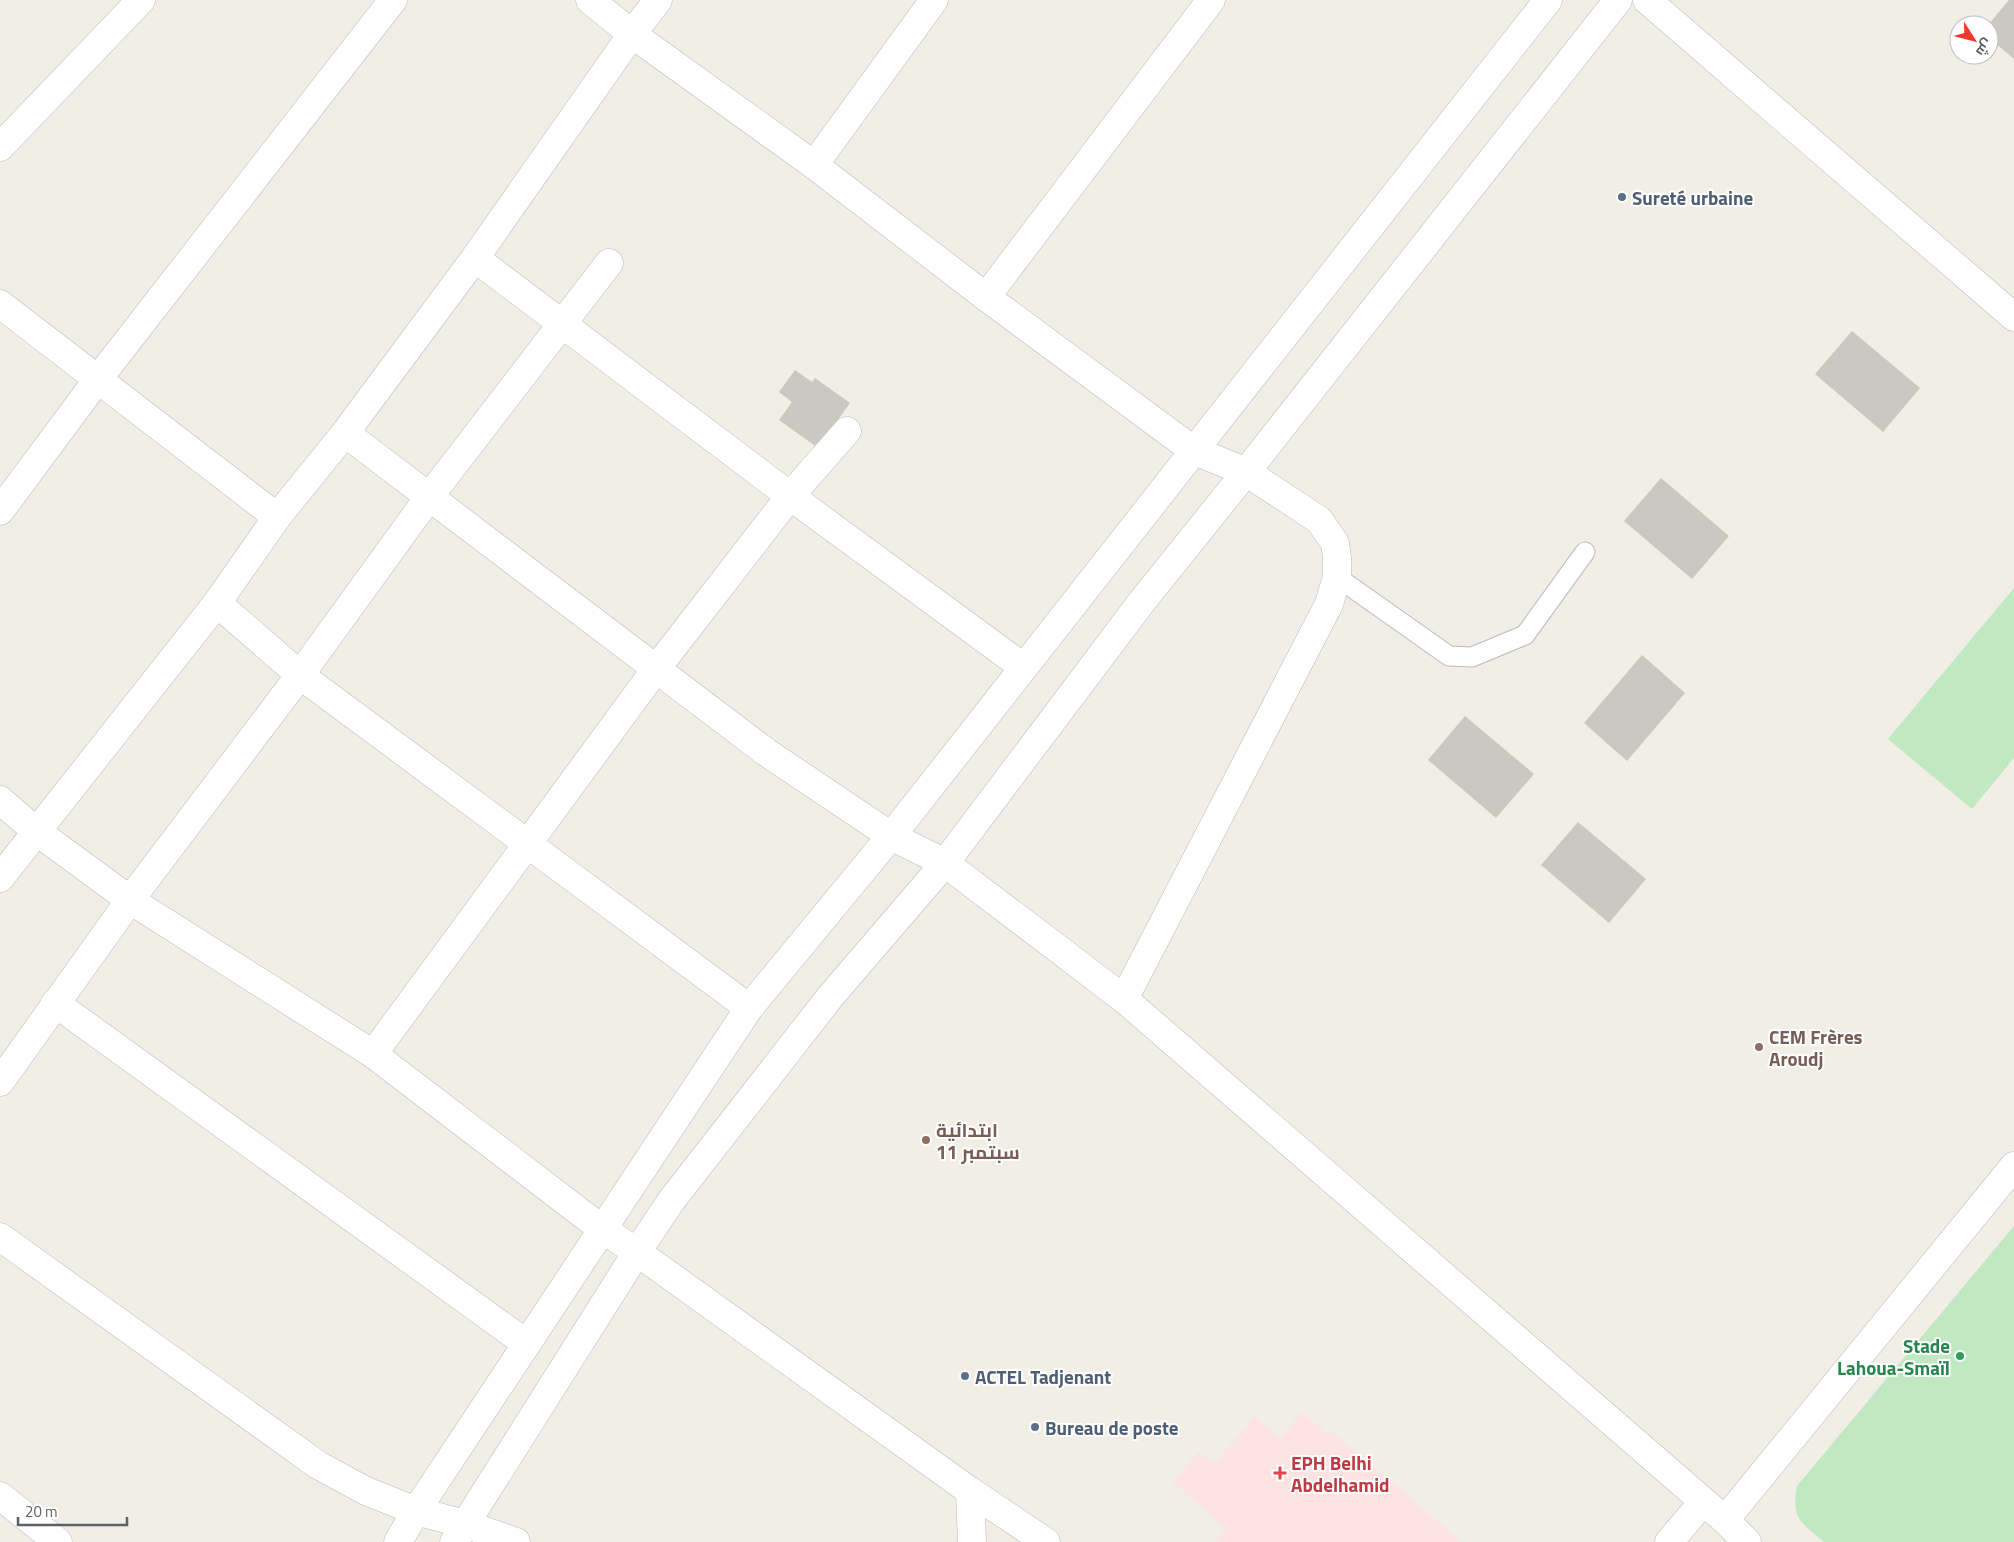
<svg xmlns="http://www.w3.org/2000/svg" width="2014" height="1542" font-family="'Titillium Web',Cairo,sans-serif">
<style>
.medical{fill:#fde4e2}
.green{fill:#c1e9c1}
.building{fill:#cbc8c2}
.lines{fill:none;stroke-linecap:round;stroke-linejoin:round}
.service-casing{stroke:#b8bbc0;stroke-width:21}
.minor-casing{stroke:#b8bbc0;stroke-width:29}
.tertiary-casing{stroke:#b8bbc0;stroke-width:29}
.service{stroke:#fff;stroke-width:19}
.minor{stroke:#fff;stroke-width:28}
.tertiary{stroke:#fff;stroke-width:28}
.service-dot{fill:#5c6f8a;stroke:#fff;stroke-width:2}
.education-dot{fill:#8d6e63;stroke:#fff;stroke-width:2}
.leisure-dot{fill:#2e9e5b;stroke:#fff;stroke-width:2}
.health-dot{fill:#e0444e;stroke:#fff;stroke-width:2}
.labels{text-anchor:middle;dominant-baseline:central;stroke-width:4;stroke-linejoin:round;paint-order:stroke}
.service-label{font-size:19px;font-weight:bold;fill:#4e5e75;stroke:#fff;text-anchor:start}
.education-label{font-size:19px;font-weight:bold;fill:#785e54;stroke:#fff;text-anchor:start}
.leisure-label{font-size:19px;font-weight:bold;fill:#27864d;stroke:#fff;text-anchor:end}
.health-label{font-size:19px;font-weight:bold;fill:#be3a42;stroke:#fff;text-anchor:start}
</style>
<rect width="100%" height="100%" fill="#f0eee5"/>
<path class="medical" d="M1302,1412L1327,1434L1332,1432L1462,1542H1215L1226,1529L1173,1482L1199,1451L1214,1464L1255,1417L1280,1438Z"/>
<g class="green">
<path d="M2014,588V758L1972,809L1888,739Z"/>
<path d="M2014,1226V1542H1824C1801,1523 1791,1518 1797,1486Z"/>
</g>
<g class="building">
<path d="M2009,0H2014V59L1989,38L1988,25Z"/>
<path d="M1852,331L1920,388L1883,432L1815,374Z"/>
<path d="M795,370L812,382L815,378L850,403L818,448L779,420L792,402L779,392Z"/>
<path d="M1661,478L1729,536L1692,579L1624,521Z"/>
<path d="M1642,655L1685,693L1627,761L1584,723Z"/>
<path d="M1465,716L1534,774L1496,818L1428,760Z"/>
<path d="M1578,822L1646,879L1609,923L1541,865Z"/>
</g>
<g class="lines">
<defs>
<path id="service" d="M1337,577L1449,656L1472,657L1525,635L1585,552"/>
<g id="minor">
<path d="M590,0L632,34L814,165L986,297L1193,450L1246,472L1319,520L1335,543L1337,558V577L1329,604L1124,999"/>
<path d="M0,147L141,0"/>
<path d="M814,165L934,0"/>
<path d="M475,258L790,496L1023,667"/>
<path d="M986,297L1211,0"/>
<path d="M0,304L277,517"/>
<path d="M345,433L766,752L891,836L945,863L1124,999L1725,1520L1747,1542"/>
<path d="M0,511L98,379L393,0"/>
<path d="M217,603L300,675L749,1008"/>
<path d="M0,800L36,831L130,900L373,1054L602,1229L637,1252L970,1491L1046,1542"/>
<path d="M0,878L217,603L277,517L345,433L475,258L632,34L658,0"/>
<path d="M55,1003L527,1344"/>
<path d="M373,1054L656,669L790,496L847,431"/>
<path d="M0,1082L130,900L300,675L429,497L609,263"/>
<path d="M0,1237L318,1465L366,1491L416,1511L465,1524L516,1542"/>
<path d="M970,1491L972,1542"/>
<path d="M0,1496L58,1542"/>
<path d="M1725,1520L2014,1166"/>
<path d="M1669,1542L1703,1502"/>
</g>
<g id="tertiary">
<path d="M1647,0L2014,317"/>
<path d="M398,1542L416,1511L749,1008L904,820L1548,0"/>
<path d="M454,1542L637,1252L671,1201L830,997L945,863L1140,604L1246,472L1618,0"/>
</g>
</defs>
<use href="#service" class="service-casing"/>
<use href="#minor" class="minor-casing"/>
<use href="#tertiary" class="tertiary-casing"/>
<use href="#service" class="service"/>
<use href="#minor" class="minor"/>
<use href="#tertiary" class="tertiary"/>
</g>
<g class="service-dot">
<circle cx="1622" cy="197" r="5"/>
<circle cx="965" cy="1376" r="5"/>
<circle cx="1035" cy="1427" r="5"/>
</g>
<g class="education-dot">
<circle cx="1759" cy="1047" r="5"/>
<circle cx="926" cy="1140" r="5"/>
</g>
<circle class="leisure-dot" cx="1960" cy="1356" r="5"/>
<path class="health-dot" d="M1277.5 1465.5h5v5h5v5h-5v5h-5v-5h-5v-5h5z"/>
<g class="labels">
<g class="service-label">
<text x="1632" y="197">Sureté urbaine</text>
<text x="975" y="1376">ACTEL Tadjenant</text>
<text x="1045" y="1427">Bureau de poste</text>
</g>
<g class="education-label">
<text x="1769" y="1036">CEM Frères<tspan x="1769" dy="22">Aroudj</tspan></text>
<text x="936" y="1129">ابتدائية<tspan x="936" dy="22">11 سبتمبر</tspan></text>
</g>
<g class="leisure-label">
<text x="1950" y="1345">Stade<tspan x="1950" dy="22">Lahoua-Smaïl</tspan></text>
</g>
<g class="health-label">
<text x="1291" y="1462">EPH Belhi<tspan x="1291" dy="22">Abdelhamid</tspan></text>
</g>
</g>
<g transform="translate(1974 40) rotate(126)"><circle r="24" fill="#ffffff" stroke="#bec0c2"/>
<path d="M0-4L9 19L0 12L-9 19Z" fill="#f2372a"/>
<text y="-8" font-size="14" font-weight="bold" text-anchor="middle" fill="#5d6167">ش</text>
</g>
<path d="M18 1517v8h109v-8" fill="none" stroke="#5d6167" stroke-width="2.5"/>
<text x="25" y="1517" font-size="15" fill="#5d6167" stroke="#ffffff" stroke-width="4" paint-order="stroke">20 m</text>
</svg>
